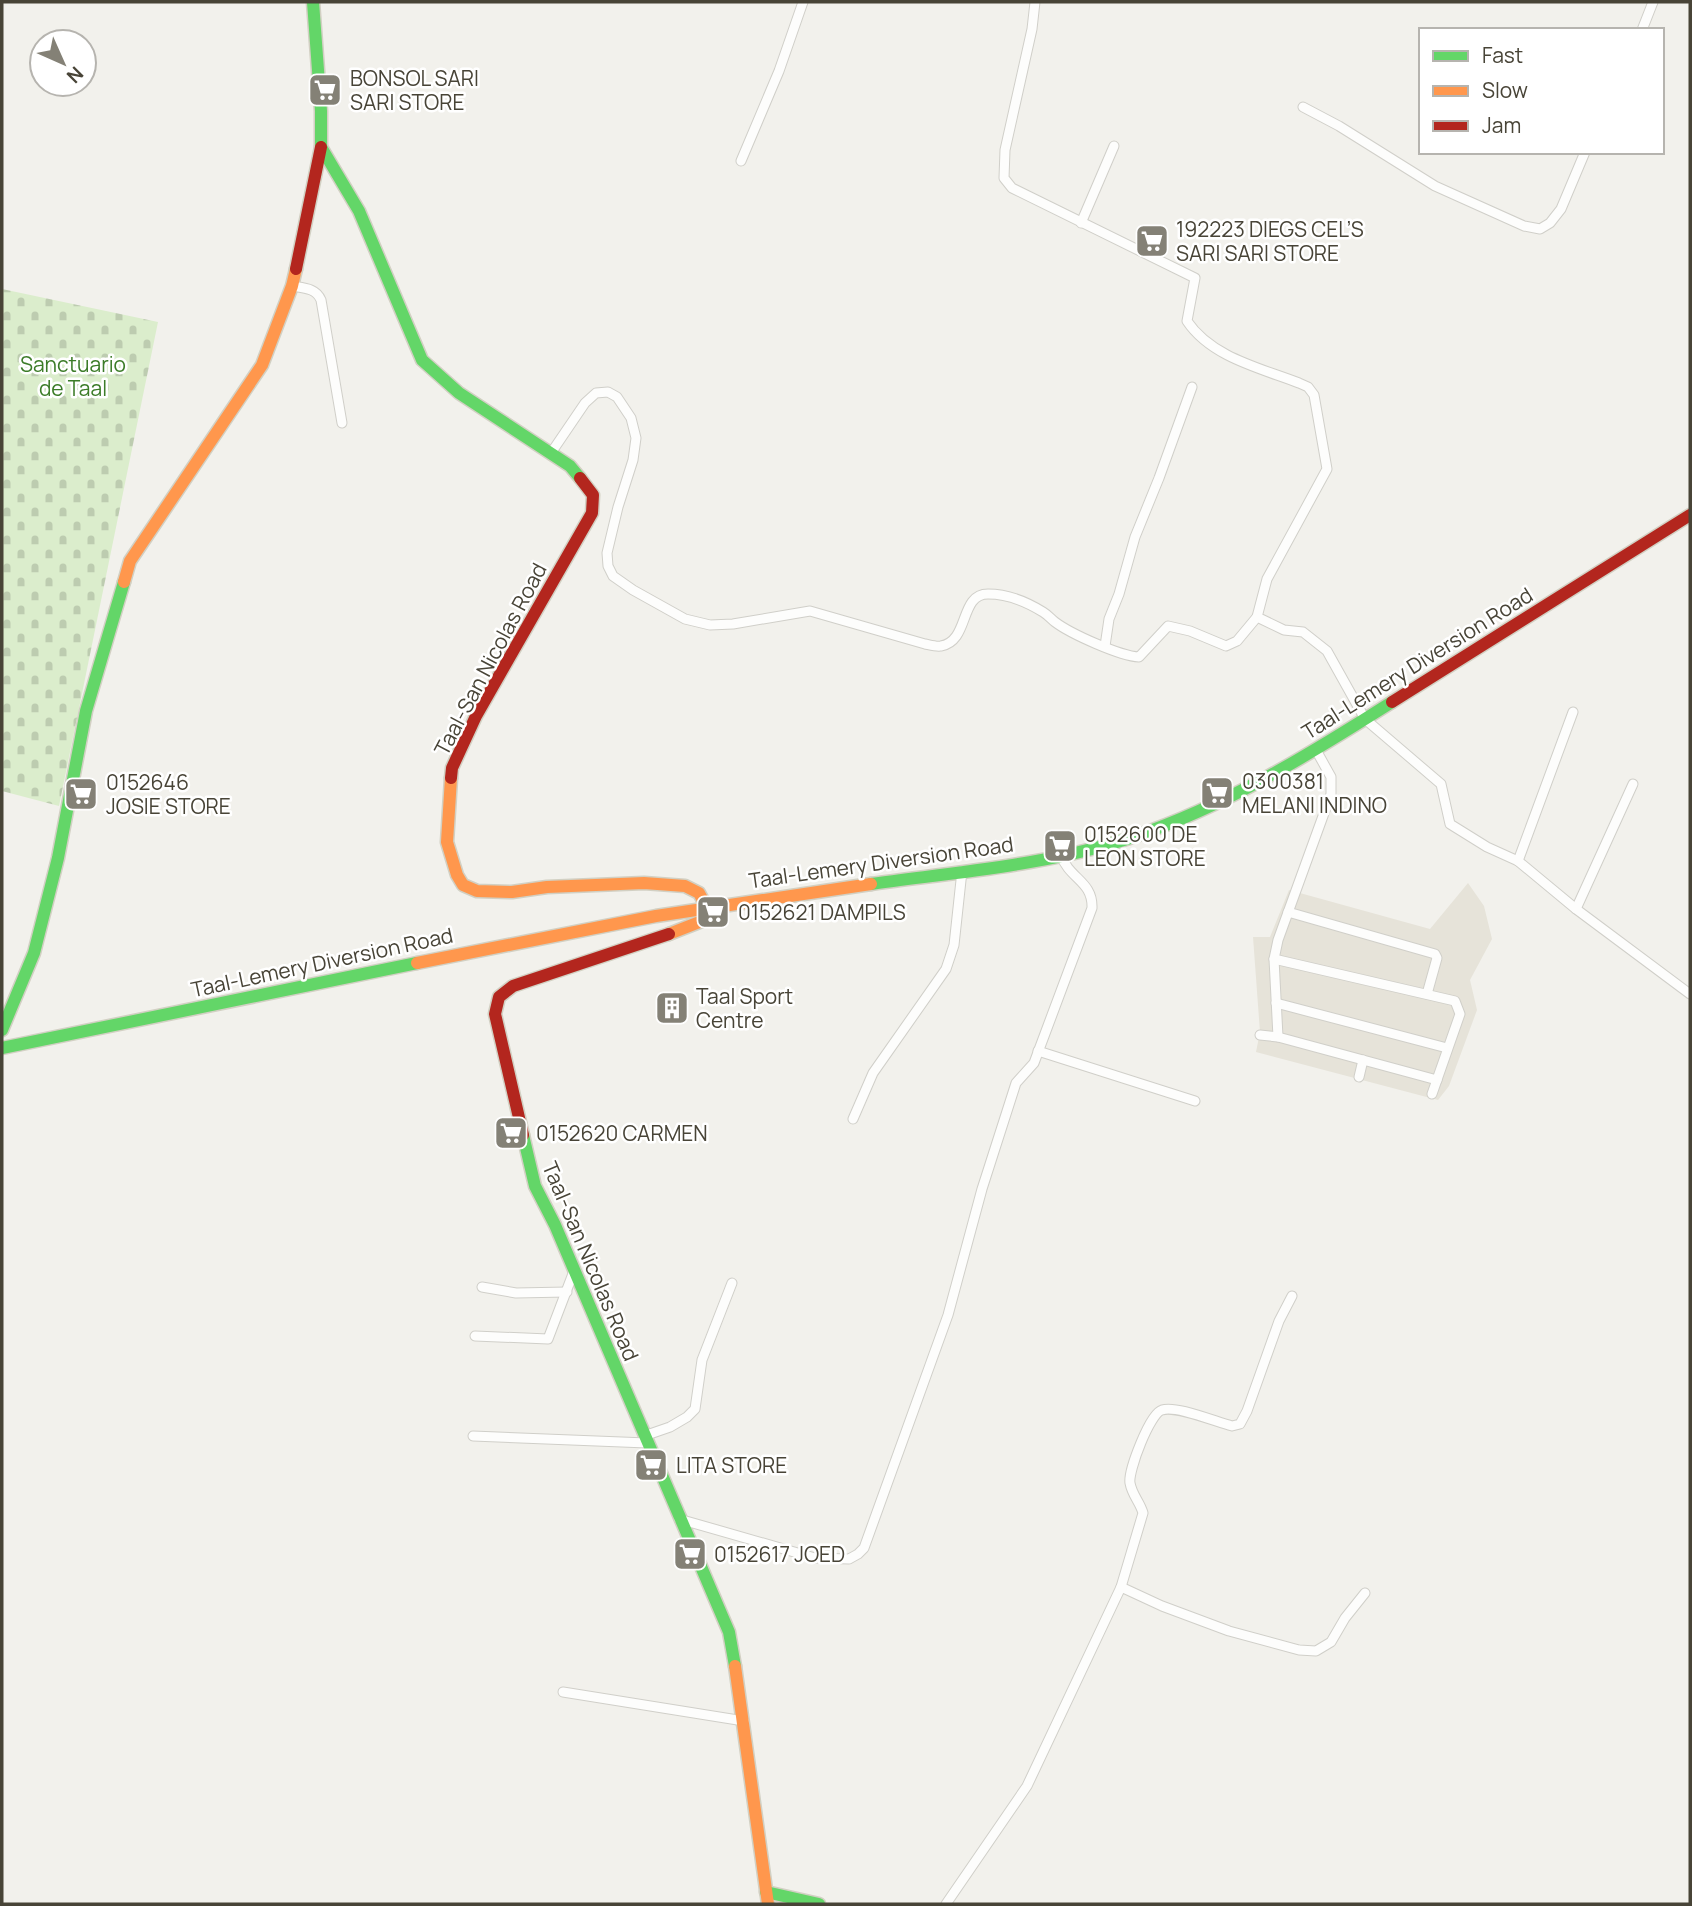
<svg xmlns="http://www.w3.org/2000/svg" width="1692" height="1906" font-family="Manrope,sans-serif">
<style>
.residential{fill:#e6e3d9}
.cemetery{fill:url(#cemetery-stones)}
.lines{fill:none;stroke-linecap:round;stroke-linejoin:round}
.street-casing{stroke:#d0cfc9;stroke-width:11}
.fast-casing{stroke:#d2d0c3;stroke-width:15}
.slow-casing{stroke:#d2d0c3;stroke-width:15}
.jam-casing{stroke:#d2d0c3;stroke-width:15}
.street{stroke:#fdfdfc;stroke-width:9}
.fast{stroke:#63d668;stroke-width:12}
.slow{stroke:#ff974d;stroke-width:12}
.jam{stroke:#b3261e;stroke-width:12}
.labels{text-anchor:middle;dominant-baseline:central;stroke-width:5;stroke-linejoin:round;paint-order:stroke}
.poi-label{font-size:21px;fill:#484437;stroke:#fff;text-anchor:start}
.park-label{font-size:21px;fill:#3c7c28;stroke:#fff}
.street-label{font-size:21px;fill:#484437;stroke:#fff}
</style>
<defs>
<pattern id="cemetery-stones" width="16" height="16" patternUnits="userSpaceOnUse" patternTransform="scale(1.75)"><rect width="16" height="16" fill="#dbedcc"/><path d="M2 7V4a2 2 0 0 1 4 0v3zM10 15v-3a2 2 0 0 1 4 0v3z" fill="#bdccb0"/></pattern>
</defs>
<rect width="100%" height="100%" fill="#f2f1ec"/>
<path class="residential" d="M1468,883L1484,906L1492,939L1470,980L1477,1010L1449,1086L1438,1100L1256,1052L1260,1032L1253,937H1270L1289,890L1430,929Z"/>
<path class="cemetery" d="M2,289L158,322L59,806L2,791Z"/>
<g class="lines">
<defs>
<g id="street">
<path d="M1035,2L1032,29L1005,150L1004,178L1012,188L1195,278L1187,321C1211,357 1260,368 1299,383L1308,387L1314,395L1327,469L1267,579L1257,617L1284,630L1303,632L1327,651L1365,719L1441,784L1450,824L1487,847L1518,861L1576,909L1690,994"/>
<path d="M1642,30L1653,2"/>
<path d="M1303,107L1339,126L1435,186L1524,226L1540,229L1550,223L1561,209L1585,152"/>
<path d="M741,161L779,71L803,2"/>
<path d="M1081,223L1114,146"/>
<path d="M292,286C304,288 316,288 321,300L342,423"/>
<path d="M551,453L585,403L596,393L608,392L617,397L631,418L636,438L633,460L618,507L607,553L608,566L613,576L633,590L685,619L710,625L733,624L810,611L925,644C930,645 937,647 941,646C970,641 959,594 988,594C1007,594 1027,602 1043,612C1048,615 1051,619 1055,622C1071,634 1120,656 1139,657L1168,626L1190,631L1226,646L1237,641L1257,617"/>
<path d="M1105,646L1109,619L1119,594L1135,537L1159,478L1192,387"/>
<path d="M1518,861L1573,712"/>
<path d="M1576,909L1633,784"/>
<path d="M1288,912L1435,954L1437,958L1427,994"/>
<path d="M1274,959L1455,1001L1460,1014L1432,1094"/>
<path d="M1276,1003L1447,1048"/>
<path d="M1260,1035L1278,1037L1437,1080"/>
<path d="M1278,1037L1274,959L1278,940L1331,794V777L1316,750"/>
<path d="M1038,1051L1195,1101"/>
<path d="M1359,1077L1363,1060"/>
<path d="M853,1119L873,1073L946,969L954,945L962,871"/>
<path d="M482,1287L516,1293L567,1292"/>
<path d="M475,1336L548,1339L574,1271"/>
<path d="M473,1436L647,1443"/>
<path d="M644,1436L670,1427L687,1417L695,1409L702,1360L732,1283"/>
<path d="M679,1519L815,1558L849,1559L858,1554L864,1548L948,1315L982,1189L1016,1083L1034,1063L1092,908C1093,881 1069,879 1061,855"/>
<path d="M1121,1587L1143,1513C1140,1502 1132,1495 1130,1483C1128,1471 1150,1413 1162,1410C1176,1405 1216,1422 1232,1426L1240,1424L1247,1411L1279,1321L1292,1296"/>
<path d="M563,1692L744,1721"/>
<path d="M946,1904L1027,1786L1121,1587L1162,1606L1229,1631L1299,1650L1316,1651L1331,1642L1345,1618L1365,1593"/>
</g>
<g id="fast">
<path d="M313,2L321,111V147L359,211L422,360L459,393L570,466L580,478"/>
<path d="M871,884C958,872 1049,865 1133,837C1226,806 1310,754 1392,702"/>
<path d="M2,1030L34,953L58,858L86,711L124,582"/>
<path d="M2,1048L417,963"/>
<path d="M523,1135L535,1186L555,1225L729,1632L735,1666"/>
<path d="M766,1892L819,1904"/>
</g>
<g id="slow">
<path d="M124,582L130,561L262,365L292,286L296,269"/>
<path d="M451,778L447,842L457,875L463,885L477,891L512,892L547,887L644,883L685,886L699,893L706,906L702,921L669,934"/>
<path d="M417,963L656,916L871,884"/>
<path d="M735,1666L768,1904"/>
</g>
<g id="jam">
<path d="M296,269L321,147"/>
<path d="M1392,702L1690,515"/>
<path d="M451,778L452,768L476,716L592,513L593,495L580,478"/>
<path d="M523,1135L495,1014L499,997L513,986L669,934"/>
</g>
</defs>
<use href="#street" class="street-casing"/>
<use href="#fast" class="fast-casing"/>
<use href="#slow" class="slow-casing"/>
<use href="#jam" class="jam-casing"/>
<use href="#street" class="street"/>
<use href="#fast" class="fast"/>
<use href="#slow" class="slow"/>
<use href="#jam" class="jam"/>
</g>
<defs>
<symbol id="supermarket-square" viewBox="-11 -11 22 22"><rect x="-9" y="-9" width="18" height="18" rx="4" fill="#848176" stroke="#fff"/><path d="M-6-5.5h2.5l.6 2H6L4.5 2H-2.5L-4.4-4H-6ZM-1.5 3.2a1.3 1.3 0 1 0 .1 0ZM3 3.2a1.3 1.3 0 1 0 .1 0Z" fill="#fff"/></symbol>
<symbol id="building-square" viewBox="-11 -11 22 22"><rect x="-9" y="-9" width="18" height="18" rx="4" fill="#848176" stroke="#fff"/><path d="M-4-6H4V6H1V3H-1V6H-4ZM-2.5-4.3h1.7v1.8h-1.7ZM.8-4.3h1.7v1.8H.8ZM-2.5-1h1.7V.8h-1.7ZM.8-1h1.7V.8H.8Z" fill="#fff"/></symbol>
</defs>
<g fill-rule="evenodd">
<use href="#supermarket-square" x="306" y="71" width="38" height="38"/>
<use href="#supermarket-square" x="1133" y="222" width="38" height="38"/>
<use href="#supermarket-square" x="1198" y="774" width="38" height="38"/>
<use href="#supermarket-square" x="62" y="775" width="38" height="38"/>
<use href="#supermarket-square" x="1041" y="827" width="38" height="38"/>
<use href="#supermarket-square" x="694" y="893" width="38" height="38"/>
<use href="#building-square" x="653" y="989" width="38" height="38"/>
<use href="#supermarket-square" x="492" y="1114" width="38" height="38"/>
<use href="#supermarket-square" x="632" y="1446" width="38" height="38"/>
<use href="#supermarket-square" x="671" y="1535" width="38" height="38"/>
</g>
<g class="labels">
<g class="poi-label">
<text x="350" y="78">BONSOL SARI<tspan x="350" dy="24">SARI STORE</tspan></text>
<text x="1176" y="229">192223 DIEGS CEL’S<tspan x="1176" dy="24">SARI SARI STORE</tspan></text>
<text x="1242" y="781">0300381<tspan x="1242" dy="24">MELANI INDINO</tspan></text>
<text x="106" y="782">0152646<tspan x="106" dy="24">JOSIE STORE</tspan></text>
<text x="1084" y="834">0152600 DE<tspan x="1084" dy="24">LEON STORE</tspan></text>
<text x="738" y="912">0152621 DAMPILS</text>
<text x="696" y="996">Taal Sport<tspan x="696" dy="24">Centre</tspan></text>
<text x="536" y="1133">0152620 CARMEN</text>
<text x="676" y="1465">LITA STORE</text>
<text x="714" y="1554">0152617 JOED</text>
</g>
<g class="park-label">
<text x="73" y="364">Sanctuario<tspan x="73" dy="24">de Taal</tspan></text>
</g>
<g class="street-label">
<text transform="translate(490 659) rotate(-62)">Taal-San Nicolas Road</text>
<text transform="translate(1417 663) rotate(-32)">Taal-Lemery Diversion Road</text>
<text transform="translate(881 862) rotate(-8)">Taal-Lemery Diversion Road</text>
<text transform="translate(322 962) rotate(-12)">Taal-Lemery Diversion Road</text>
<text transform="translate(591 1261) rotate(67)">Taal-San Nicolas Road</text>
</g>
</g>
<rect width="1692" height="1906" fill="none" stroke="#484437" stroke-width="7"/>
<rect x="1419" y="28" width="245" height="126" fill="#ffffff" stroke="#b6b4af" stroke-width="2"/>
<rect x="1433" y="51" width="35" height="10" fill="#63d668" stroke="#b6b4af" stroke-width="2"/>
<text x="1482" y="63" font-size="21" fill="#484437">Fast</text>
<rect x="1433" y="86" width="35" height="10" fill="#ff974d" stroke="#b6b4af" stroke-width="2"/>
<text x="1482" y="98" font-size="21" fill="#484437">Slow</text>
<rect x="1433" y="121" width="35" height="10" fill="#b3261e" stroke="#b6b4af" stroke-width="2"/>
<text x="1482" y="133" font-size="21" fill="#484437">Jam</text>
<g transform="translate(63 63) rotate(135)"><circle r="33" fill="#ffffff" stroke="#b6b4af" stroke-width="2"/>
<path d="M0-5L12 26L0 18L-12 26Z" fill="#848176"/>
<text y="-10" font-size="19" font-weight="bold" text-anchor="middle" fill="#484437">N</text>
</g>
</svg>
